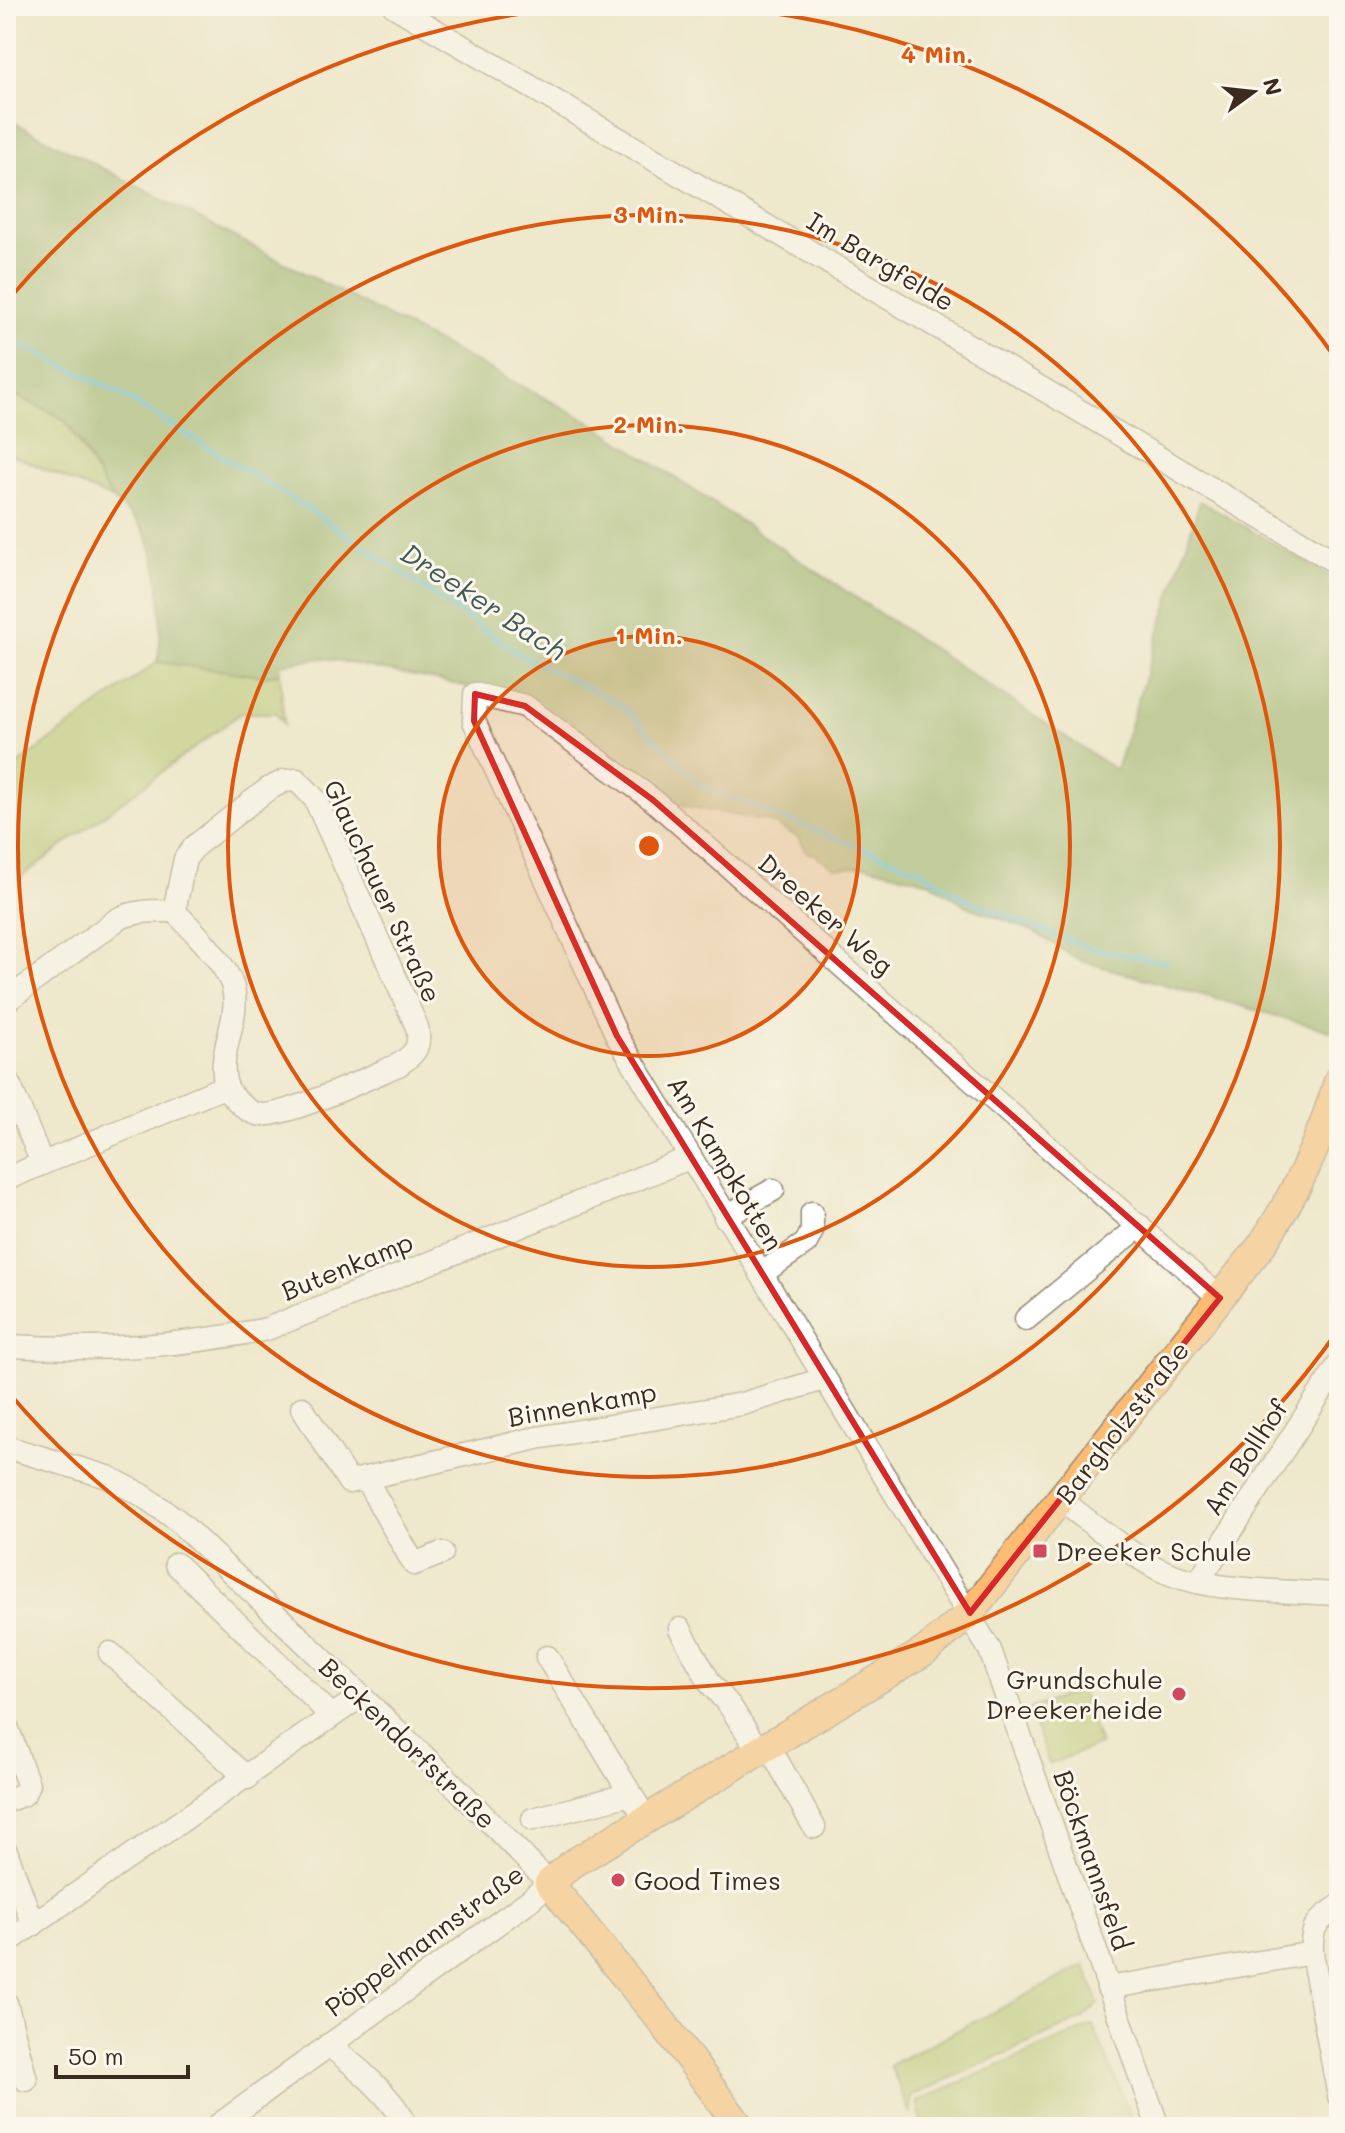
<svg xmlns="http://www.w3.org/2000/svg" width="1345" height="2133" font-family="Mali,sans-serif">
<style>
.green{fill:#adc469;stroke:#747744;stroke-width:2}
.forest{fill:#8aaa5d;stroke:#626a3e;stroke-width:2}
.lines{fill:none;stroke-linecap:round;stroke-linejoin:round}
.stream{stroke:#49b3c7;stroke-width:5}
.minor-casing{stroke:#948975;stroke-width:25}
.major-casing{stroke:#948975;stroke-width:31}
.minor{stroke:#fff;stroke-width:22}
.major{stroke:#ffbb71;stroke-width:28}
.marked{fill:none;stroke:#d62828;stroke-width:6;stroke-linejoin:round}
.ring{fill:none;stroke:#df570d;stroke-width:4}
.poi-dot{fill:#d1495b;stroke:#fbf7ec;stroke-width:3}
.labels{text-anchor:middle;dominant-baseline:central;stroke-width:6;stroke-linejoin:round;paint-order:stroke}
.street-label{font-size:26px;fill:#3b2a1e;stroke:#fbf7ec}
.poi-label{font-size:26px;fill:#3b2a1e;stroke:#fbf7ec;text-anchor:start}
.water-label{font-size:28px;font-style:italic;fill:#405a59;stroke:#fbf7ec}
.centre{fill:#df570d;stroke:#fbf7ec;stroke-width:4}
.ring-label{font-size:24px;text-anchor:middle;font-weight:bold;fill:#df570d;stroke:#fbf7ec;stroke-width:6;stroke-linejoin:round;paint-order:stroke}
</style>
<rect width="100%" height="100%" fill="#fbf7ec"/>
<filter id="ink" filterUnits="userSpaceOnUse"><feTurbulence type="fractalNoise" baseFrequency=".0125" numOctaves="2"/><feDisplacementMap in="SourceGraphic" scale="16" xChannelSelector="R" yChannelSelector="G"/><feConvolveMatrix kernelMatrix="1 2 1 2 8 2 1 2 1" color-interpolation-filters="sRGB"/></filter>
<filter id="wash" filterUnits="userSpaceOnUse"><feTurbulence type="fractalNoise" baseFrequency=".006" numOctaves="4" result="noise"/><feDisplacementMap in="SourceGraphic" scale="32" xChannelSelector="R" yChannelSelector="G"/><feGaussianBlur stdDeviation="1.8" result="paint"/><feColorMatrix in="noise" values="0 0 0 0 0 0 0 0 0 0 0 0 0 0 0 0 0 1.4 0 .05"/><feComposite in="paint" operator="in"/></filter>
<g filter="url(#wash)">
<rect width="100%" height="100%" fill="#eee8cc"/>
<g class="green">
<path d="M6,391L64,419L112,499L6,452Z"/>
<path d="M157,662L262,676L280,674L284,724L276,713H241L6,888V773Z"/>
<path d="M1081,1690L1100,1745L1049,1764L1029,1709Z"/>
<path d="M1085,1965L1099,2004L1082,2019L911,2096V2116L890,2065Z"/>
<path d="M1093,2025L1135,2127H922L917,2101Z"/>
</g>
<path class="forest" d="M6,118L591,422L1116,770L1200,501L1339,581L1337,1033L1078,960L1033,931L967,906L930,882L867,866L835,868L814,854L807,853L799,838L770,822L664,802L530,699L324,658L280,664V674L263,676L157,662C164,625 162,563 143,530C133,513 119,509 110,495C97,478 76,428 61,418C45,407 24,400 6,391Z"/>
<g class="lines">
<path class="stream" d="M6,338L116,391L315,513L522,656L620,704L704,788L920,870L963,898L1031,926L1092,949L1166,962"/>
</g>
</g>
<g filter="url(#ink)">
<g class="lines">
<defs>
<g id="minor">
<path d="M394,6L1339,564"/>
<path d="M6,1001L118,919C137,910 154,911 174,911C192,929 227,964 233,988C241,1020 216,1053 226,1085C230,1096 246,1111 257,1114C279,1121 374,1075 400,1064C416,1053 421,1046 417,1027L315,799L297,780L284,781L268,789L195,846L185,859L174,911"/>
<path d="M6,1076L42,1163"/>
<path d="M6,1179L226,1086"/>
<path d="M725,1217L773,1190"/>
<path d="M761,1274L806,1243L812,1231V1213"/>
<path d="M1026,1319L1140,1226"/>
<path d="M9,1346C102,1351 176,1347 267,1329L689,1158"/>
<path d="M302,1408L349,1482L537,1438L742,1404L824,1379"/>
<path d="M6,1447L108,1477L142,1495L177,1520L459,1790L549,1883L530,1900L216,2127"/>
<path d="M365,1478L414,1564L442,1553"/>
<path d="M1061,1500C1090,1522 1120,1547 1151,1565C1201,1594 1283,1590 1339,1594"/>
<path d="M176,1564L332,1716"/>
<path d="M1198,1582L1339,1364"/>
<path d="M680,1629L710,1683L730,1706L759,1751"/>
<path d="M110,1653L247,1778"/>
<path d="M547,1657L646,1819"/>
<path d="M6,1724L28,1784L24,1794L6,1801"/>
<path d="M769,1746L814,1827"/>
<path d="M533,1819L631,1794"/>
<path d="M6,1851L33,1925"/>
<path d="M1339,1906C1317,1922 1311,1924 1312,1953L1339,2096"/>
<path d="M6,1943L361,1696"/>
<path d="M1108,1988L1312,1953"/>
<path d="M6,2003L26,2080"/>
<path d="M328,2045C354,2064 394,2098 407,2127"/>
<path d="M1158,2127L990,1650L617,1036L474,721L475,694L525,706L653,800L1220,1298"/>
</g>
<path id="major" d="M740,2127L663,2023L549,1883L572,1864L925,1651L970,1613L1261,1246C1297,1192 1320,1142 1339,1079"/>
</defs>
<use href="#minor" class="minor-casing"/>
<use href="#major" class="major-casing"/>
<use href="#minor" class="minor"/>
<use href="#major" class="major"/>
</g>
</g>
<path d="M0 0H1345V2133H0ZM475,694L525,706L653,800L1220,1298L970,1613L617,1036L474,721Z" fill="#eee8cc" fill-opacity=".55" fill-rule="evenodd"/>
<path class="marked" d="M475,694L525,706L653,800L1220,1298L970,1613L617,1036L474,721Z"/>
<circle cx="649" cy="846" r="210" fill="#df570d" fill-opacity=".12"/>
<g class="ring">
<circle cx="649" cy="846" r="210"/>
<circle cx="649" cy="846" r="421"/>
<circle cx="649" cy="846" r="631"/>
<path d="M1339 1329A842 842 0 0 1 9 1393M9 299A842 842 0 0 1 590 6M708 6A842 842 0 0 1 1339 363"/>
</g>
<g class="poi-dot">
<rect x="1032" y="1543" width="16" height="16" rx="4"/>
<circle cx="1179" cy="1694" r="8"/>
<circle cx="618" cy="1880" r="8"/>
</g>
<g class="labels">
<g class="street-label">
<text transform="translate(881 261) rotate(31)">Im Bargfelde</text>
<text transform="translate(383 891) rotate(65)">Glauchauer Straße</text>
<text transform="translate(826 914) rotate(41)">Dreeker Weg</text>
<text transform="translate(726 1163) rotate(59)">Am Kampkotten</text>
<text transform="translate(347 1266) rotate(-22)">Butenkamp</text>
<text transform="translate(582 1404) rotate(-10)">Binnenkamp</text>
<text transform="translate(1122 1422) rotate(-52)">Bargholzstraße</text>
<text transform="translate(1245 1457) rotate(-57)">Am Bollhof</text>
<text transform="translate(408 1743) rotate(44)">Beckendorfstraße</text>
<text transform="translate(1093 1860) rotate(71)">Böckmannsfeld</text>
<text transform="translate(424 1940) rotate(-36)">Pöppelmannstraße</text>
</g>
<g class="poi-label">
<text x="1056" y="1551">Dreeker Schule</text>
<text x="1163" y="1679" text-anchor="end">Grundschule<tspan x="1163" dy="30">Dreekerheide</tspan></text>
<text x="634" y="1880">Good Times</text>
</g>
<g class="water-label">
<text transform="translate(484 601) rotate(33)">Dreeker Bach</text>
</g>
</g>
<circle cx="649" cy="846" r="12" class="centre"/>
<g class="ring-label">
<text x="937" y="63">4 Min.</text>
<text x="649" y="223">3 Min.</text>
<text x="649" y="433">2 Min.</text>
<text x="649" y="644">1 Min.</text>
</g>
<rect width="1345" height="2133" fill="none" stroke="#fbf7ec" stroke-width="32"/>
<g transform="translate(1253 92) rotate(75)" stroke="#fbf7ec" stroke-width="6" paint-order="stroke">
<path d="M0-6L14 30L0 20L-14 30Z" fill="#3b2a1e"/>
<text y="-12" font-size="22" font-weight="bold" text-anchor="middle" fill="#3b2a1e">N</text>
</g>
<path d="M56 2065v12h132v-12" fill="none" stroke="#3b2a1e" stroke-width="4"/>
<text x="68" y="2065" font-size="24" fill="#3b2a1e" stroke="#fbf7ec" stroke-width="6" paint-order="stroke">50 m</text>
</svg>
